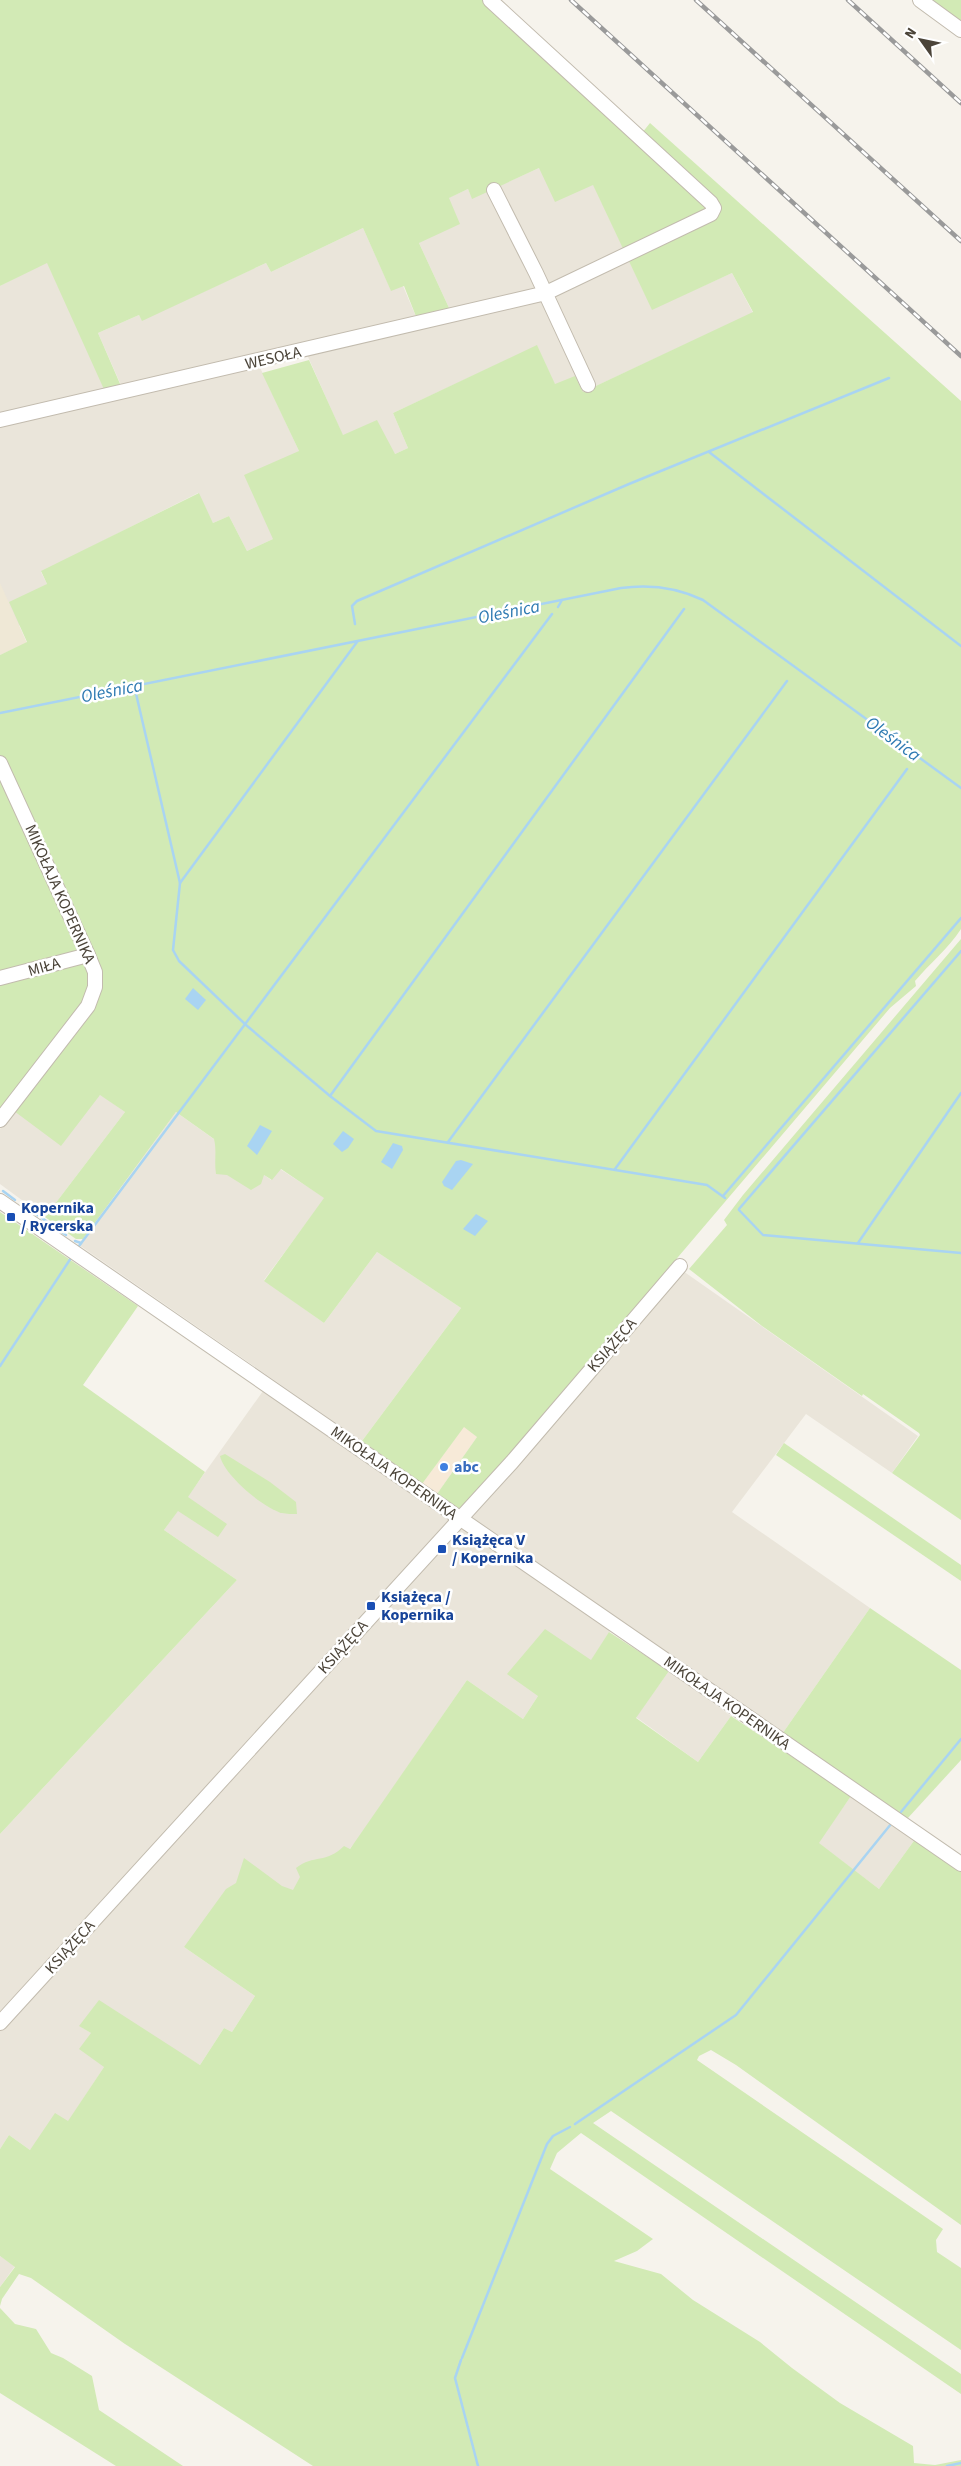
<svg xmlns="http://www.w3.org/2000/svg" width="961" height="2466" font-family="'Source Sans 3',sans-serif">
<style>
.residential{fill:#eae5da}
.commercial{fill:#f7ead8}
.education{fill:#efe8d6}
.green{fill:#d2eab5}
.water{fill:#a9d4f2}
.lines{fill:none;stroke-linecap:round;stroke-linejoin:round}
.stream{stroke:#a9d4f2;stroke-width:2.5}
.minor-casing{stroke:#c2bbae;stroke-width:16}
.minor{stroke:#fff;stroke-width:14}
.rail-casing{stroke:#9a9a9a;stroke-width:4.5}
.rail{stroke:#fff;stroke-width:2.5;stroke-dasharray:8;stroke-linecap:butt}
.transit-dot{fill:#1a4fb4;stroke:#fff;stroke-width:2}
.shop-dot{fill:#3f7fe0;stroke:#fff;stroke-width:2}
.labels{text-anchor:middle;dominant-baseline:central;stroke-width:5;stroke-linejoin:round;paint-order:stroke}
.street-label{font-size:16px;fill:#4b4439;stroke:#fff}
.transit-label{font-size:16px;font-weight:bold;fill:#164399;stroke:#fff;text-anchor:start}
.shop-label{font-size:16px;font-weight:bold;fill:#366cbe;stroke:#fff;text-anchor:start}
.water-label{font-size:18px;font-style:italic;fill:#2e7ab2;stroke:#fff}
</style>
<rect width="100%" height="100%" fill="#f6f3ec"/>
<g class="residential">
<path d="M539,168L593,184L652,309L732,273L753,313L583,392L555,385L537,346L393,413L408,448L395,454L343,436L305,350L257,361L299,451L273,539L247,551L229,516L213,523L198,493L41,572L47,584L0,655V286L47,262L108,396L124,392L98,333L139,315L142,320L266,263L271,272L363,228L391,290L403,286L417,319L450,310L419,243L448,198L468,189L472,198Z"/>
<path d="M101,1095L125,1112L45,1217L0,1184V1129L14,1111Z"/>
<path d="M176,1112L271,1180L280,1169L325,1198L264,1280L324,1323L377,1252L461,1308L362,1441L79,1245Z"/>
<path d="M683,1271L918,1436L892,1473L806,1414L732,1512L870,1608L780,1737L615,1623L591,1661L538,1696L523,1719L467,1680L355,1843L302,1900L184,1947L255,1996L232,2032L224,2028L200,2065L170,2047L80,2026L91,2033L104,2067L68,2122L30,2150L9,2135L0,2149V1834L237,1580L164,1530L263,1391L462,1528L468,1519Z"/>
<path d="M669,1671L731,1716L698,1762L636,1717Z"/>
<path d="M851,1796L916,1838L879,1889L818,1843Z"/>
<path d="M0,2256L15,2266L0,2287Z"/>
</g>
<path class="commercial" d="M464,1426L477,1437L437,1494L422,1484Z"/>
<path class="education" d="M0,583L27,643L0,655Z"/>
<g class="green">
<path d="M0,0H488L638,138L650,123L961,401V929C948,949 930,963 915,981L916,986L890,1008L467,1505L460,1509L437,1494L477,1437L464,1427L422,1484L362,1441L461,1308L377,1252L324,1323L264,1281L324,1198L281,1169L272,1180L264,1175L261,1184L251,1190L227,1175L216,1174C214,1161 217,1151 214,1139L176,1112L83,1239H76L45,1217L125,1112L100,1095L61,1146L14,1111L0,1112V655L27,642L9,602L47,584L41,571L199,493L213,523L229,516L247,551L273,539L244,475L299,451L262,373L309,360L343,435L377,420L395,454L408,448L393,413L537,345L555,384L575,376L583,392L753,312L732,273L652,310L593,185L555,202L539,168L472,199L468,189L449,198L460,224L419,243L450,310L417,319L404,286L391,291L363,228L271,272L266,263L142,321L139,315L98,333L124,393L107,396L47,263L0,286Z"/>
<path d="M927,0H961V25Z"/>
<path d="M961,939V1520L892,1473L920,1435L919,1433L863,1394L862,1396L762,1326L689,1269L727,1225L724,1220L743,1195Z"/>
<path d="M0,1212L138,1306L83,1385L205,1472L188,1497L227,1524L218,1537L178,1511L164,1530L237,1580L0,1834Z"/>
<path d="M784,1443L961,1565V1581L776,1455Z"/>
<path d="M225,1454L270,1482L296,1502L297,1514C293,1514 286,1514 282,1513C263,1508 224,1475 220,1456Z"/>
<path d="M870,1608L961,1670V1760L907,1819L780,1737Z"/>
<path d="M545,1629L591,1660L609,1632L669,1671L636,1718L698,1762L731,1716L851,1796L819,1843L879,1889L916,1838L961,1870V2225L736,2065L711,2050L699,2056L697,2060L943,2229L936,2240L937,2252L961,2268V2350L611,2111L593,2123L961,2374V2394L581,2133L557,2153L550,2169L653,2239L637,2251L614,2261L661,2274L693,2300L760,2342L792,2368L840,2403L913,2446L914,2463L935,2465L961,2460V2466H313L125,2344L31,2278L19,2274L2,2299L0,2306V2287L15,2267L0,2256V2149L9,2135L30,2150L55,2113L68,2121L104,2067L79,2049L91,2033L79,2026L99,2000L200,2065L224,2028L232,2032L255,1996L184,1947L226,1889L236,1883L244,1858L282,1886L293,1890L300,1877L296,1868C314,1854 326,1864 344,1846L350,1849L467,1680L523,1719L538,1696L507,1674Z"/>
<path d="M0,2308L15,2324L36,2329L51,2353L63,2358L92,2376L99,2410L183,2466H116L0,2393Z"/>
</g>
<g class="water">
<path d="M193,988L206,1000L198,1010L185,999Z"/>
<path d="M260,1125L272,1131L257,1155L247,1146Z"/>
<path d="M343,1131L354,1139L348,1148L342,1152L333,1144Z"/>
<path d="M393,1143L402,1146L403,1150L392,1169L381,1162Z"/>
<path d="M461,1160L473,1164L452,1190L444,1186L442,1182L456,1161Z"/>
<path d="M476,1214L488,1221L475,1236L463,1229Z"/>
</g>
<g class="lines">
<g class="stream">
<path d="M709,452L961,646"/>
<path d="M558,607L562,600"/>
<path d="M355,624L352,606L357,601L629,484L889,378"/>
<path d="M134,685L180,883L173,950L179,961L246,1025L330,1096L376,1131L707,1185L725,1198"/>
<path d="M0,713L621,588C650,584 676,587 703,600L961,788"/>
<path d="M180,883L357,642"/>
<path d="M330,1096L684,609"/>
<path d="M448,1142L787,681"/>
<path d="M615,1169L907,769"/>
<path d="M3,1191L15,1200"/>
<path d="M723,1196L961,918"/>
<path d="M29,1209L66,1235"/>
<path d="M739,1209L961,951"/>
<path d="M739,1210L763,1235L961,1253"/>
<path d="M75,1241L81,1243"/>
<path d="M858,1243L961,1093"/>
<path d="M79,1246L552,614"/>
<path d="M0,1366L71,1258L69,1257"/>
<path d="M901,1812L961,1739"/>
<path d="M575,2124L736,2015L891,1824"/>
<path d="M462,2358L547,2144L553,2136L570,2127"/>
<path d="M461,2360L455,2378L478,2466"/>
<path d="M947,2466L961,2463"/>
</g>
<defs>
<g id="minor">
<path d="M920,0L961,30"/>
<path d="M494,190L536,273L588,385"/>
<path d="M0,420L546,293L711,214L714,208L711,203L490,0"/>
<path d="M0,763L88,955L95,972V987L88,1006L0,1120"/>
<path d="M0,978L88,955"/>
<path d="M0,1201L961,1864"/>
<path d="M0,2023L512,1462L680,1266"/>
</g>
</defs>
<use href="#minor" class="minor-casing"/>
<use href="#minor" class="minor"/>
<defs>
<g id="rail">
<path d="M571,0L961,356"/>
<path d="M696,0L961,241"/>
<path d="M848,0L961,103"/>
</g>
</defs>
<use href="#rail" class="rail-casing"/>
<use href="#rail" class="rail"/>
</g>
<g class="transit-dot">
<rect x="6" y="1212" width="10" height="10" rx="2.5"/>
<rect x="437" y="1544" width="10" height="10" rx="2.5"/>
<rect x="366" y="1601" width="10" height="10" rx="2.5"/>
</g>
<circle class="shop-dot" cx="444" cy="1467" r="5"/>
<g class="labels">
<g class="street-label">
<text transform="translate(273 358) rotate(-13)">WESOŁA</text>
<text transform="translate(60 894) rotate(66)">MIKOŁAJA KOPERNIKA</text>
<text transform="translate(44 967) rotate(-16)">MIŁA</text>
<text transform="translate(612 1345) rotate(-49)">KSIĄŻĘCA</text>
<text transform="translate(394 1473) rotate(35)">MIKOŁAJA KOPERNIKA</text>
<text transform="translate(343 1647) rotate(-48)">KSIĄŻĘCA</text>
<text transform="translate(727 1703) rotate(35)">MIKOŁAJA KOPERNIKA</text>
<text transform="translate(70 1947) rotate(-48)">KSIĄŻĘCA</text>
</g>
<g class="transit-label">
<text x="21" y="1208">Kopernika<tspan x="21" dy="18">/ Rycerska</tspan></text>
<text x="452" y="1540">Książęca V<tspan x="452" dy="18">/ Kopernika</tspan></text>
<text x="381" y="1597">Książęca /<tspan x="381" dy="18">Kopernika</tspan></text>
</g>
<g class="shop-label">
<text x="454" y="1467">abc</text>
</g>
<g class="water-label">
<text transform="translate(509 612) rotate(-11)">Oleśnica</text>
<text transform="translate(112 691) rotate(-11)">Oleśnica</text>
<text transform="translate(893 739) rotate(36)">Oleśnica</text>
</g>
</g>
<g transform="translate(921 40) rotate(303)" stroke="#ffffff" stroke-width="4" paint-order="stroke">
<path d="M0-4L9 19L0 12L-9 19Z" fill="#4b4439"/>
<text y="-8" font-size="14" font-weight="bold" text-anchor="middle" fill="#4b4439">N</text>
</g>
</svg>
